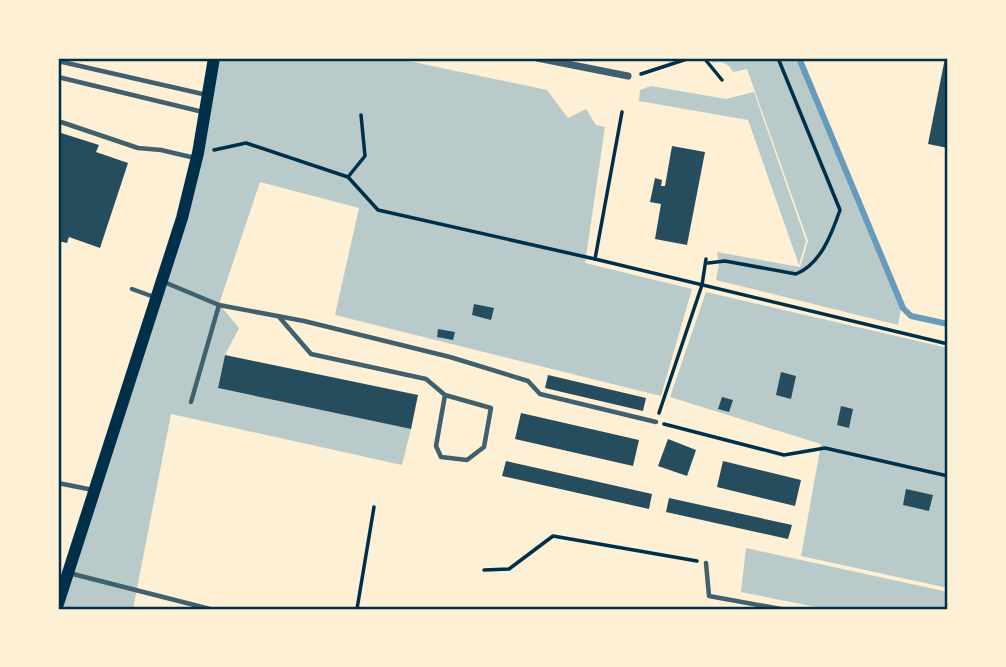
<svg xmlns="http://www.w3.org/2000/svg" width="1006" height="667" font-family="Ubuntu,sans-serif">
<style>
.green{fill:#b9caca}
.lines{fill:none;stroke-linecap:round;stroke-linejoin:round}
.stream{stroke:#669bbc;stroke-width:6}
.building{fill:#264d5e}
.path{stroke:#003049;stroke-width:3.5}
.service{stroke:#3f606c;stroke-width:4.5}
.minor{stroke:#3f606c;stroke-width:7}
.secondary{stroke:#003049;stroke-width:12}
.neatline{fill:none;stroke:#003049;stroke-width:2.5}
</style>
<rect width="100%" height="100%" fill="#fdf0d5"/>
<g class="green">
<path d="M214,58H394L547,90L568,118L586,109L596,125L605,127L585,263L692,289L661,396L335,315L359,208L260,182L219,304L239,328L225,355L218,388L411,429L402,465L171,414L133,609H58L164,282Z"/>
<path d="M709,58H796L901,308L898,325L716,280L719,264L717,252L800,267L808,241L747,69L733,72C728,63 723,61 713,63Z"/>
<path d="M651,86L726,99L754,92L806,241L799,265L748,120L639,101L640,90Z"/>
<path d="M706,292L948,348V588L801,556L821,444L670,397Z"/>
<path d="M746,548L948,592V609H826L741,592Z"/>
</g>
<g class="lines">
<path class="stream" d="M799,58L903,308L911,316L948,324"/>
</g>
<g class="building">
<path d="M945,58H948V148L928,144Z"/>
<path d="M58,132L99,145L96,152L128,163L100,248L69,237L67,243L58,241Z"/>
<path d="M672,146L705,152L687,245L655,239L661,204L650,202L655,178L662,180L661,186H665Z"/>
<path d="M474,304L494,308L491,320L472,315Z"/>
<path d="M438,329L455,332L453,340L437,337Z"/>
<path d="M225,355L418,395L411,429L218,388Z"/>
<path d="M781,372L796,376L791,399L776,395Z"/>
<path d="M548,375L646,398L643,411L545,388Z"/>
<path d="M722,397L733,400L729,412L718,409Z"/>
<path d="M841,406L853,409L849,428L837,425Z"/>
<path d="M521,413L639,440L633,466L515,439Z"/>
<path d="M668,439L696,450L687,476L658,466Z"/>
<path d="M506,461L652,494L649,509L502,476Z"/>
<path d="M723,461L801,480L795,506L717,487Z"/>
<path d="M906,489L933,495L929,511L903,505Z"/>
<path d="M669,498L792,525L788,539L666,512Z"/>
</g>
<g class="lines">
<g class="path">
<path d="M704,58L722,80"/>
<path d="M641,74L690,58"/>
<path d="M622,112L595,259L948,344"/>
<path d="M214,150L246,143L348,177L378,210L595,259"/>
<path d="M348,177L365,156L361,115"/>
<path d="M708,263L725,261L796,274C821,264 832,233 840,210L778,58"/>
<path d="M659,413L702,285L706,259"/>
<path d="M664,424L784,455L825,448L948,476"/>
<path d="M484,570L509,569L553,536L697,561"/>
<path d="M357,609L374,507"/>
</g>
<g class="service">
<path d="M58,61L207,95"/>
<path d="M58,77L203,112"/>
<path d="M58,121L138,148L161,150L195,158"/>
<path d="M164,282L219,305L304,321L450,357L528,381L540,394L656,422"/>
<path d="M132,289L154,297"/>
<path d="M280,318L311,354L426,379L445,395L436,446L441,457L467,460L484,447L491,408L445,395"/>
<path d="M191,402L219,305"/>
<path d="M58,483L93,490"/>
<path d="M706,563L709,596L781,609"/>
<path d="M69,573L210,609"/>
</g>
<path class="minor" d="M537,58L628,76"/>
<path class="secondary" d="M58,604L182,218L198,153L214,58"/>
</g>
<rect width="1006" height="667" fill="none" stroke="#fdf0d5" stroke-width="119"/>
<rect x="60" y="60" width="886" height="548" class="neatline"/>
</svg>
